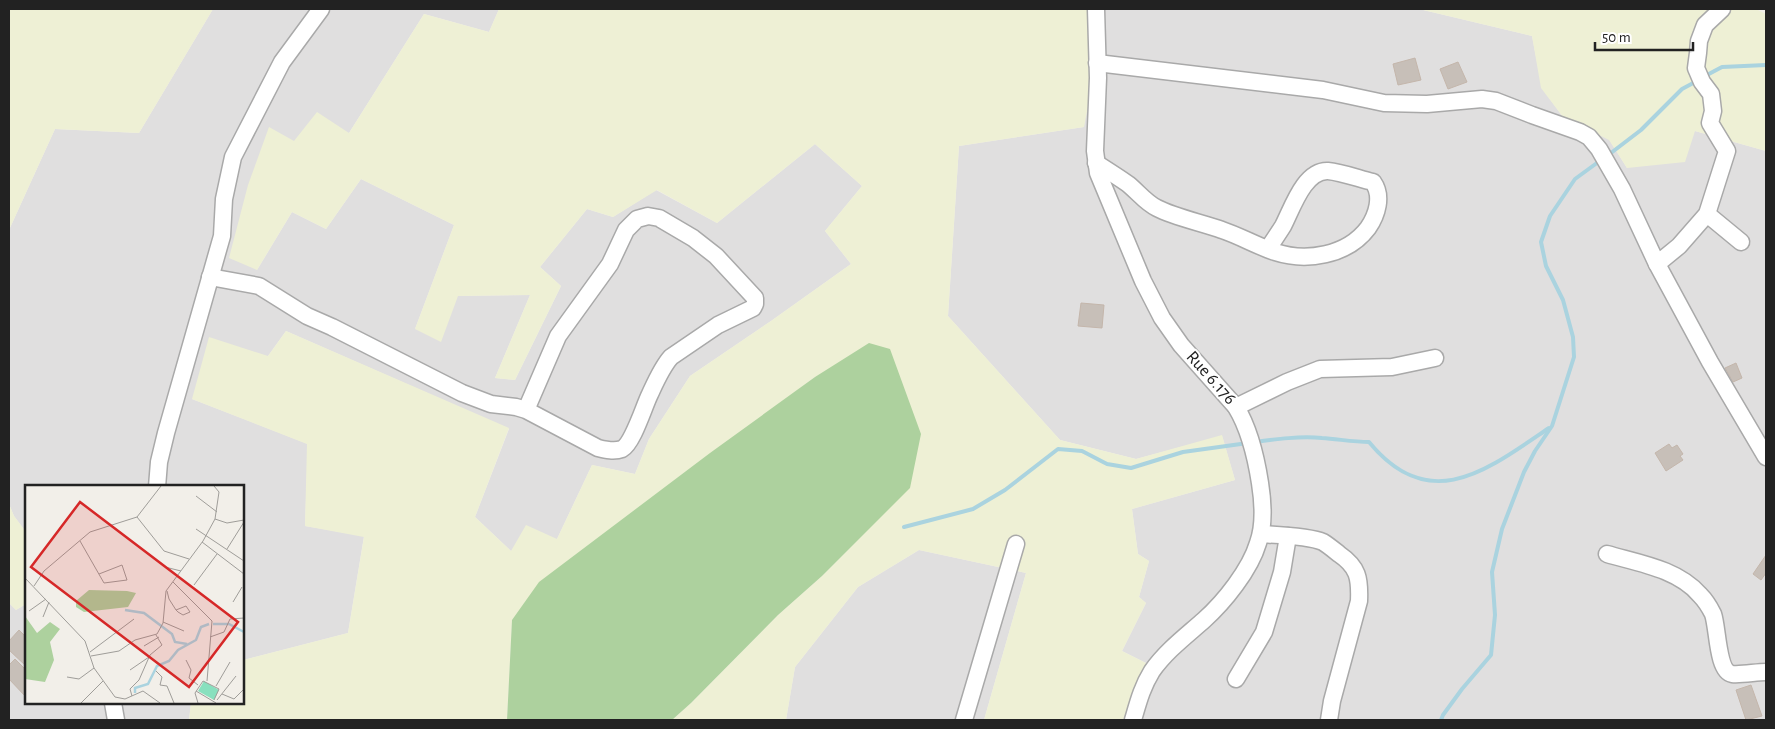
<svg xmlns="http://www.w3.org/2000/svg" width="1775" height="729" font-family="'Alegreya Sans',sans-serif">
<style>
.residential{fill:#e0dfdf}
.farmland{fill:#eef0d5}
.forest{fill:#add19e}
.lines{fill:none;stroke-linecap:round;stroke-linejoin:round}
.stream{stroke:#aad3df;stroke-width:4}
.building{fill:#c7bfb8;stroke:#c4b6ab}
.street-casing{stroke:#a9a9a9;stroke-width:19}
.street{stroke:#fff;stroke-width:16}
.labels{text-anchor:middle;dominant-baseline:central;stroke-width:4;stroke-linejoin:round;paint-order:stroke}
.street-label{font-size:18px;fill:#222;stroke:#fff}
.inset-river{fill:none;stroke:#aad3df;stroke-width:2.5}
.inset-road{fill:none;stroke:#9f9d99;stroke-width:1}
.view{fill:#d62828;fill-opacity:0.15;stroke:#d62828;stroke-width:2.5}
.inset-edge{fill:none;stroke:#222;stroke-width:2.5}
</style>
<rect width="100%" height="100%" fill="#f2efe9"/>
<g class="residential">
<path d="M213,9H499L489,32L424,14L349,133L294,142L269,128L257,270L292,212L326,229L361,179L454,225L415,329L457,296L530,295L495,378L515,380L561,286L540,267L587,209L613,217L656,190L717,223L815,144L862,186L825,231L851,264L771,321L690,376L649,439L635,474L592,465L557,539L511,551L475,517L509,429L286,331L268,356L192,399L308,444L305,526L364,536L348,633L243,660L242,487H26V532L14,516L9,504V230L55,129L139,133Z"/>
<path d="M1091,9H1419L1532,36L1542,88L1563,117L1609,139L1627,168L1695,131L1766,151V720H1123L1129,703L1150,665L1122,651L1146,603L1139,597L1149,561L1138,554L1132,509L1235,480L1222,436L1136,459L1060,440L948,316L959,146L1084,127Z"/>
<path d="M919,550L1026,573L984,720H786L795,667L858,587Z"/>
<path d="M9,603L16,610L26,604V703H191L189,720H9Z"/>
</g>
<g class="farmland">
<path d="M9,9H213L139,133L55,129L9,230Z"/>
<path d="M499,9H1091L1093,40L1089,101L1084,127L959,146L948,316L1060,440L1136,459L1222,435L1235,480L1132,509L1138,554L1149,561L1139,597L1146,603L1122,651L1150,665L1129,703L1123,720H984L1026,573L919,550L858,587L795,667L786,720H672L691,703L778,615L822,576L910,487L815,377L778,405L512,620L507,720H189L191,703H242L243,660L348,633L364,537L305,526L307,444L192,399L209,337L268,356L286,331L509,428L475,517L511,551L526,525L557,539L592,465L635,474L649,439L690,376L771,321L851,264L825,231L862,186L815,144L717,223L657,190L613,217L587,209L540,267L561,286L515,380L495,378L530,295L458,296L441,342L415,329L454,225L361,179L326,229L292,212L257,270L229,258L248,185L269,127L294,141L317,112L349,133L424,14L489,32Z"/>
<path d="M1419,9H1756L1766,14V151L1695,131L1685,162L1627,168L1609,140L1563,117L1541,88L1532,36Z"/>
<path d="M9,504L14,516L26,532V604L16,610L9,603Z"/>
</g>
<path class="forest" d="M869,343L890,349L921,434L910,488L822,576L778,615L691,703L672,720H507L512,620L539,582L710,453L815,377Z"/>
<g class="lines">
<g class="stream">
<path d="M1705,76L1722,67L1766,65"/>
<path d="M1607,156L1641,130L1682,89L1697,81"/>
<path d="M1255,442C1277,439 1300,436 1322,438C1338,439 1353,442 1369,442C1430,516 1487,470 1549,428"/>
<path d="M904,527L973,509L1005,490L1058,449L1082,451L1107,464L1131,468L1183,452L1248,443"/>
<path d="M1441,720L1443,715L1462,689L1491,655L1495,615L1492,572L1502,529L1524,472L1535,451L1552,426L1574,357L1573,337L1563,300L1546,266L1541,242L1550,216L1575,179L1601,160"/>
</g>
</g>
<g class="building">
<path d="M1415,58L1421,80L1398,85L1393,64Z"/>
<path d="M1458,62L1467,82L1448,89L1440,69Z"/>
<path d="M1081,303L1104,305L1102,328L1078,326Z"/>
<path d="M1736,363L1742,378L1733,382L1725,368Z"/>
<path d="M1669,444L1672,448L1677,445L1683,454L1680,456L1683,460L1666,471L1655,453Z"/>
<path d="M1766,555V573L1761,580L1753,574Z"/>
<path d="M19,630L26,637V666L9,650V641Z"/>
<path d="M15,659L26,670V697L9,679V665Z"/>
<path d="M1751,685L1762,716L1746,720L1736,690Z"/>
</g>
<g class="lines">
<defs>
<g id="street">
<path d="M1096,9L1098,78L1095,151L1098,173L1143,281L1162,318L1181,345L1236,407C1250,430 1256,457 1260,483C1263,502 1265,524 1258,543C1250,570 1224,602 1204,620C1186,636 1166,651 1152,671C1142,687 1138,703 1133,720"/>
<path d="M1097,63L1323,90L1384,103L1427,104L1482,99L1496,101L1532,115L1580,132L1589,137L1599,149L1622,189L1657,264L1710,362L1766,457"/>
<path d="M1096,163C1107,170 1118,177 1128,184C1138,192 1146,203 1157,208C1174,217 1203,223 1222,230C1240,236 1257,246 1275,252C1306,262 1347,256 1368,228C1377,215 1383,196 1373,182C1360,179 1341,172 1328,171C1304,170 1292,209 1283,226C1278,234 1273,241 1268,249"/>
<path d="M1707,214L1741,242"/>
<path d="M1657,264L1679,246L1707,214L1727,151L1710,123L1713,111L1711,94L1702,82L1696,68L1698,53L1699,41L1705,25L1722,9"/>
<path d="M210,277L259,286L307,316L332,327L462,393L491,404L516,407L526,410L598,448C606,450 614,452 622,449C633,443 644,406 650,394C656,381 662,367 671,357L718,325L753,308L755,304V298L716,256L693,238L659,218L648,216L637,219L626,230L610,264L558,336L526,410"/>
<path d="M1236,407L1287,382L1320,369L1392,367L1435,358"/>
<path d="M157,487L159,462L166,433L222,236L224,199L233,157L282,62L321,9"/>
<path d="M1261,534C1277,535 1309,536 1323,542C1328,545 1334,550 1339,554C1358,567 1360,578 1359,601L1332,701L1329,720"/>
<path d="M1607,554C1638,563 1678,569 1700,595C1705,600 1710,608 1713,614C1718,628 1717,671 1732,674C1742,675 1756,672 1766,672"/>
<path d="M1236,679L1264,632L1282,572L1288,536"/>
<path d="M113,703L116,720"/>
<path d="M964,720L1016,544"/>
</g>
</defs>
<use href="#street" class="street-casing"/>
<use href="#street" class="street"/>
</g>
<g class="labels">
<g class="street-label">
<text transform="translate(1211 378) rotate(48)">Rue 6.176</text>
</g>
</g>
<g transform="translate(25 485)">
<rect width="219" height="219" fill="#f2efe9"/>
<path d="M64,105L102,106L111,108L103,122L59,127L51,122V116ZM0,131L12,148L25,137L35,144L25,157L29,175L20,197L0,194Z" fill="#add19e"/>
<path d="M179,196L194,205L189,215L173,206Z" fill="#88e0be"/>
<path class="inset-river" d="M100,125L119,128L147,149L150,157L162,159M188,139H204L219,147M110,208V203L123,199L132,181L144,176L153,165L171,155L176,142L184,139"/>
<path class="inset-road" d="M171,11L192,27M112,32L139,66L164,74M190,34L202,38L219,35M171,44L219,76M55,56L79,98L102,95L97,80L74,89M177,57L219,89M202,64L219,37M140,82L156,86M0,93L60,156L69,183L90,212L100,214L118,206L135,218M148,97L187,136L182,196M169,100L192,69M9,101L19,86L65,47L112,32L136,1M142,106L144,114L151,125L153,127L158,130L165,127L161,121L151,125M208,117L217,102M4,126L21,114M18,132L24,117M138,137L159,146M185,152L199,147L205,134L219,133M119,161L134,152M65,167L109,134M66,171L94,166L110,155L132,149L138,138L141,106L178,56L190,34L194,7L189,1M161,175L166,185L164,193L173,200M105,185L124,172M131,186L137,192L135,200L142,201L149,218M42,192L54,194L69,183M191,201L205,177M171,206L191,218M197,209L209,214L219,204M107,211L105,204L114,195L125,170L137,160L131,150M192,215L211,191M56,218L78,196M173,218L170,208L178,196L194,204L189,215"/>
<path class="view" d="M55,17L213,137L164,202L6,82Z"/>
<rect width="219" height="219" class="inset-edge"/>
</g>
<rect width="1775" height="729" fill="none" stroke="#222222" stroke-width="20"/>
<path d="M1595 42v8h98v-8" fill="none" stroke="#222222" stroke-width="2.5"/>
<text x="1602" y="42" font-size="15" fill="#222222" stroke="#ffffff" stroke-width="4" paint-order="stroke">50 m</text>
</svg>
